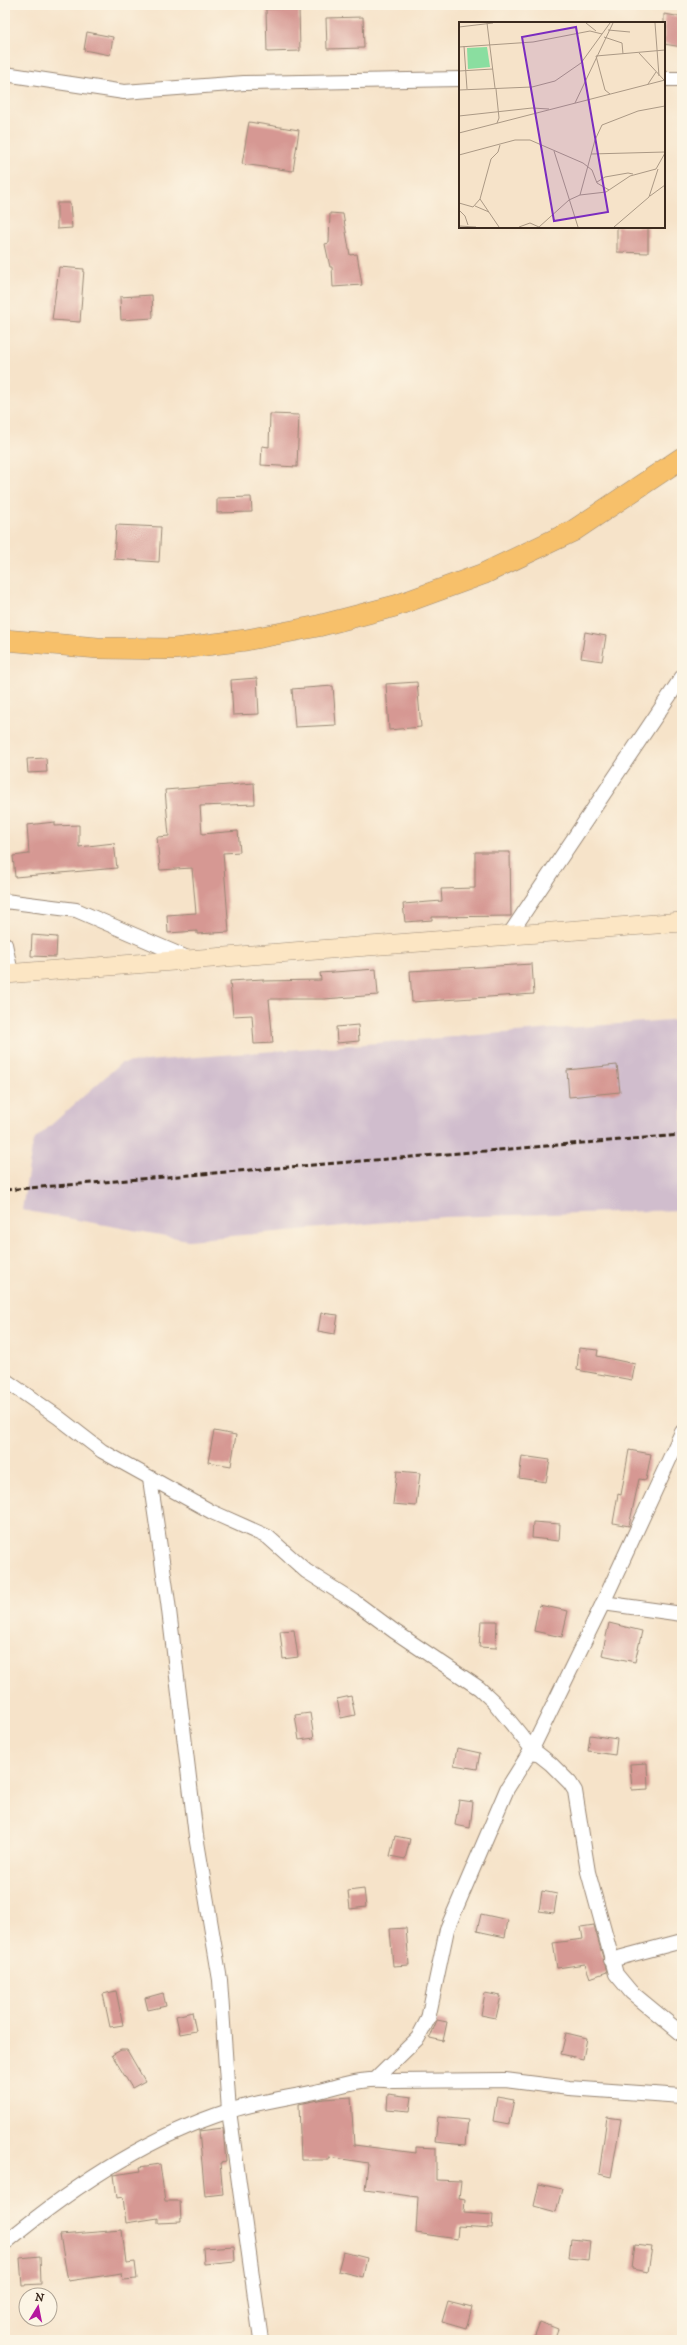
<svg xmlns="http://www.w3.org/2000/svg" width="687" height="2345" font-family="'IM FELL DW Pica',serif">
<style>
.industrial{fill:#d0bdcd}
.building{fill:#d69893}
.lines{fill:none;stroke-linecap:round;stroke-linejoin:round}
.street-casing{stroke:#988674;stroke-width:16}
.secondary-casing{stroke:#988674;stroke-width:20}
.primary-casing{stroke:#988674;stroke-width:22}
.street{stroke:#fff;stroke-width:14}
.secondary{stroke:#fce6c4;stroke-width:19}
.primary{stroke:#f7c06b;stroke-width:21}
.rail{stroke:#3b2a1e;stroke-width:3;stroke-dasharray:6 3;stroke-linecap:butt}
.inset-road{fill:none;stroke:#ab9985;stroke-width:1}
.view{fill:#7b2cbf;fill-opacity:0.15;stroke:#7b2cbf;stroke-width:2}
.inset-edge{fill:none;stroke:#3b2a1e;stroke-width:2}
</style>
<rect width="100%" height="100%" fill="#fcf5e5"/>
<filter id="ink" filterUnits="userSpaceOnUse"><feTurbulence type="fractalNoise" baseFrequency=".025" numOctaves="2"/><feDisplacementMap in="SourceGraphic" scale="8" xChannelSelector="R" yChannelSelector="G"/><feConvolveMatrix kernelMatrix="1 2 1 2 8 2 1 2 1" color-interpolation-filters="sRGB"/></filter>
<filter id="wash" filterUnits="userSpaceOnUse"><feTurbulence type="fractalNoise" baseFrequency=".012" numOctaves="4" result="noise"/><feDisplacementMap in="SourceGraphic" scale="16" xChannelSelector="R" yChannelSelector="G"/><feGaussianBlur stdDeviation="0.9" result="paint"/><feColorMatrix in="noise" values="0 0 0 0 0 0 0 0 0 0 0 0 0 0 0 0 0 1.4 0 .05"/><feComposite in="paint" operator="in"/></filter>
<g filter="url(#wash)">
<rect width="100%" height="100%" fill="#f6e3c9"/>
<path class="industrial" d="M682,1019V1210L443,1217L188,1240L22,1210L33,1141L121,1063Z"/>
<g id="blocks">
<g class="building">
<path d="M299,8L300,51L267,52L266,9Z"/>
<path d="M664,14L682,17V47L664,44Z"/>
<path d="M363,17L364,48L327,49L326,18Z"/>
<path d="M87,32L113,37L110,55L84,50Z"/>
<path d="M249,122L299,130L293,171L242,164Z"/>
<path d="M57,203H70L72,228L57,229Z"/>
<path d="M330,213L343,214L350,255L357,254L362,285L333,287L332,267H330L325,244L329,243Z"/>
<path d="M617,227H648V253L617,252Z"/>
<path d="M59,267L84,269L80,322L52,320Z"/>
<path d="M152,295L153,318L121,320L120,297Z"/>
<path d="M270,414L299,415L297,467L261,465L262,446L269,447Z"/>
<path d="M251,497L252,512L217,513V498Z"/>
<path d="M116,525L161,527L159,562L114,559Z"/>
<path d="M585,632L606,636L602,661L581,658Z"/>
<path d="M257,678L259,714L233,715L231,680Z"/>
<path d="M417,682L421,727L389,730L386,684Z"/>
<path d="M333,686L336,725L295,727L292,689Z"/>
<path d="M46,758L47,772L28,773L27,759Z"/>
<path d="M254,783L255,804L200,806L202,834L238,831L240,852L223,853L229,932L197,934V931L168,933L167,915L196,913L192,868L160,870L157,837L169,836L165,790Z"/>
<path d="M55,822V826L79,825V847L114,843L117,868L15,877L13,856L29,854L27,825Z"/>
<path d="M475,852H510L511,916L432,917V920L405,922L403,904L442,901L441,889L475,888Z"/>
<path d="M32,935L57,937L56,957L31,956Z"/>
<path d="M532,964L534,994L412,1002L410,971Z"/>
<path d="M376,969L378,995L324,999H269L273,1043L254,1044L252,1015L233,1016L230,981L263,979V981L321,980L320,973Z"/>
<path d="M358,1025L359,1041L337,1043L336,1027Z"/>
<path d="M617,1065L620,1092L569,1097L567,1070Z"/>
<path d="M321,1313L338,1315L335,1334L318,1331Z"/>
<path d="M579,1348L598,1350L597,1356L635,1364L632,1380L577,1370Z"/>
<path d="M214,1431L236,1435L231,1466L208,1462Z"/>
<path d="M629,1450L651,1454L646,1480L639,1479L629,1526L613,1523L618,1494L621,1495Z"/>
<path d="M522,1456L550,1460L546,1482L519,1478Z"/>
<path d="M397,1471L420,1473L416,1506L393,1504Z"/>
<path d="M533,1522L560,1524L559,1541L532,1538Z"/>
<path d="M539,1605L568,1611L562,1637L534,1631Z"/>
<path d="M481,1621H497L496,1648L479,1647Z"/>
<path d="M609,1623L642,1631L635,1662L602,1655Z"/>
<path d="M294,1630L298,1657L283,1659L280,1631Z"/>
<path d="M351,1696L355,1715L341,1718L337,1699Z"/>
<path d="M310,1713L314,1738L299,1740L295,1715Z"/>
<path d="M590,1735L617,1739L615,1755L588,1751Z"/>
<path d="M457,1748L480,1753L477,1769L454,1765Z"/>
<path d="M647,1763L648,1789L632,1790L630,1764Z"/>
<path d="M459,1800L473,1802L470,1828L455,1825Z"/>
<path d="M395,1836L410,1839L405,1859L390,1856Z"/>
<path d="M364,1889L366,1907L350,1909L348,1891Z"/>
<path d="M542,1891L557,1894L554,1913L539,1911Z"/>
<path d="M481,1914L508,1920L505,1937L477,1931Z"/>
<path d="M594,1925L607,1972L590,1978L585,1964L557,1968L553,1943L583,1939L581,1927Z"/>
<path d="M406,1928L409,1965L393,1966L390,1929Z"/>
<path d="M116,1991L123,2025L110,2027L103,1994Z"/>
<path d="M163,1993L166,2006L148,2010L145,1998Z"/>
<path d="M485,1993L501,1996L496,2018L481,2015Z"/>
<path d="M192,2012L196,2031L180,2034L176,2016Z"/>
<path d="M437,2020L447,2022L443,2041L430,2038Z"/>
<path d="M566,2033L587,2038L583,2059L561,2054Z"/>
<path d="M121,2050H127L145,2081L132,2088L112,2055Z"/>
<path d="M388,2094L412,2097L410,2111L387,2109Z"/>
<path d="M497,2096L514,2099L509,2124L493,2121Z"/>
<path d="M351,2097L354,2145L416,2153V2147L436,2148V2180L461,2181L459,2198L465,2199L464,2213L493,2215L492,2228L458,2226L457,2239L416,2233L418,2197L365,2190L368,2163L329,2157V2160H301L299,2104L324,2099Z"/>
<path d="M438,2117L468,2120L465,2145L435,2142Z"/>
<path d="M607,2117L621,2119L611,2177L599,2174Z"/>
<path d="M223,2128L226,2162L220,2163L223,2194L205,2196L199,2131Z"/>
<path d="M160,2164L165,2201H180L181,2222L158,2223V2218L126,2223L123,2197L117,2198L114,2175L141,2171L140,2167Z"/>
<path d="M539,2184L562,2189L556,2212L534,2206Z"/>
<path d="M122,2230L126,2263L135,2262L137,2279L123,2280L122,2273L68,2281L60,2235Z"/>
<path d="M571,2239L590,2241L588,2260L569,2258Z"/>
<path d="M635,2245L652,2247L648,2272L632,2269Z"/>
<path d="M234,2246L235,2261L204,2264L203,2248Z"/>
<path d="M343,2252L367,2258L363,2277L338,2271Z"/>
<path d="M40,2256L41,2284L22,2285L20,2258Z"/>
<path d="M448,2301L472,2307L466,2329L442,2322Z"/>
<path d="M540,2322L558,2329L554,2340H533Z"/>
</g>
</g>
</g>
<g filter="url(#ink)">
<use href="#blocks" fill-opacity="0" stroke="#988674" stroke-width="1"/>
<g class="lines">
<defs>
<g id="street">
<path d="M5,74L124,92L244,83L460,79"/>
<path d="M664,79H682"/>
<path d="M5,901L76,910L190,959"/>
<path d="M509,935L682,677"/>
<path d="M5,944L11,973"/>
<path d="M5,1380L58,1417L102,1451L212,1512L268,1537L306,1571L355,1602L394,1631L479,1688L494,1702L532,1749L551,1764L570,1783L575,1791L588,1872L616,1974L631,1992L682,2034"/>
<path d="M150,1479L168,1602L196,1836L220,1980L229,2111L261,2340"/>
<path d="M603,1603L682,1614"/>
<path d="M611,1960L682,1941"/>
<path d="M377,2078L418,2038L428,2019L447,1929L507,1789L532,1749L603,1603L682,1432"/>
<path d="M5,2243C71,2188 147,2137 229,2111C257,2102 287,2098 315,2092C340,2086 367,2076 392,2081L505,2080L569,2088L682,2096"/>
</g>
<path id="secondary" d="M5,974L682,922"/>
<path id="primary" d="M5,640L98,648L174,649L246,640L318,626L395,606L483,574L573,531L682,458"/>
</defs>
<use href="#street" class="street-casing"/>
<use href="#secondary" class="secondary-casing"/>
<use href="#primary" class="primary-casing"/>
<use href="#street" class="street"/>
<use href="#secondary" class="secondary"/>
<use href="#primary" class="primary"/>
<path class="rail" d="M5,1190L682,1135"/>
</g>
</g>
<g transform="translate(459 22)">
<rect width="206" height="206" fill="#f6e3c9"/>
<path d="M28,25L31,45L9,47L8,26Z" fill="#8adea0"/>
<path class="inset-road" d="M28,1L36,66M127,1L137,9M196,1L200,54M0,5L34,1M149,8L171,10M145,15L163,21L164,32M5,24L8,67M0,25L74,20L131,9L143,12M180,31L205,58M0,49L34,47M189,62L197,50M37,67L40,96L38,101M0,68L73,65L96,59L122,41L151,1M151,72L146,68L137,34L206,28M116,81L154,1M0,94L73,86L90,87M0,111L206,58M95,129L119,205M132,132L206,130M0,133L56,118H71L124,141L133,148L138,161L150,168M138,160L146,155L169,151L174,152M121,173L136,118L143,103L179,89L206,84M191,174L206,163M0,181L14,185L21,177M16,184L30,190M0,188L6,194L9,203M0,204L17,205M40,205L21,177L32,137L39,130L41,123M60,205L71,201L80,205M80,205L110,178L121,173L147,170L171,154L197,147L206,131M155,205L190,175L199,147"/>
<path class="view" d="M117,5L149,190L95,199L63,15Z"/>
<rect width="206" height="206" class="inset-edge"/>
</g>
<rect width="687" height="2345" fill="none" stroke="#fcf5e5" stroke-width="20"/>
<g transform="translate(38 2307) rotate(10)"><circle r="19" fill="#fcf5e5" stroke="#afa495"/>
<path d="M0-3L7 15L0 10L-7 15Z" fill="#b5179e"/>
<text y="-6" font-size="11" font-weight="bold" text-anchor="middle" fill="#3b2a1e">N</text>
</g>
</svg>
